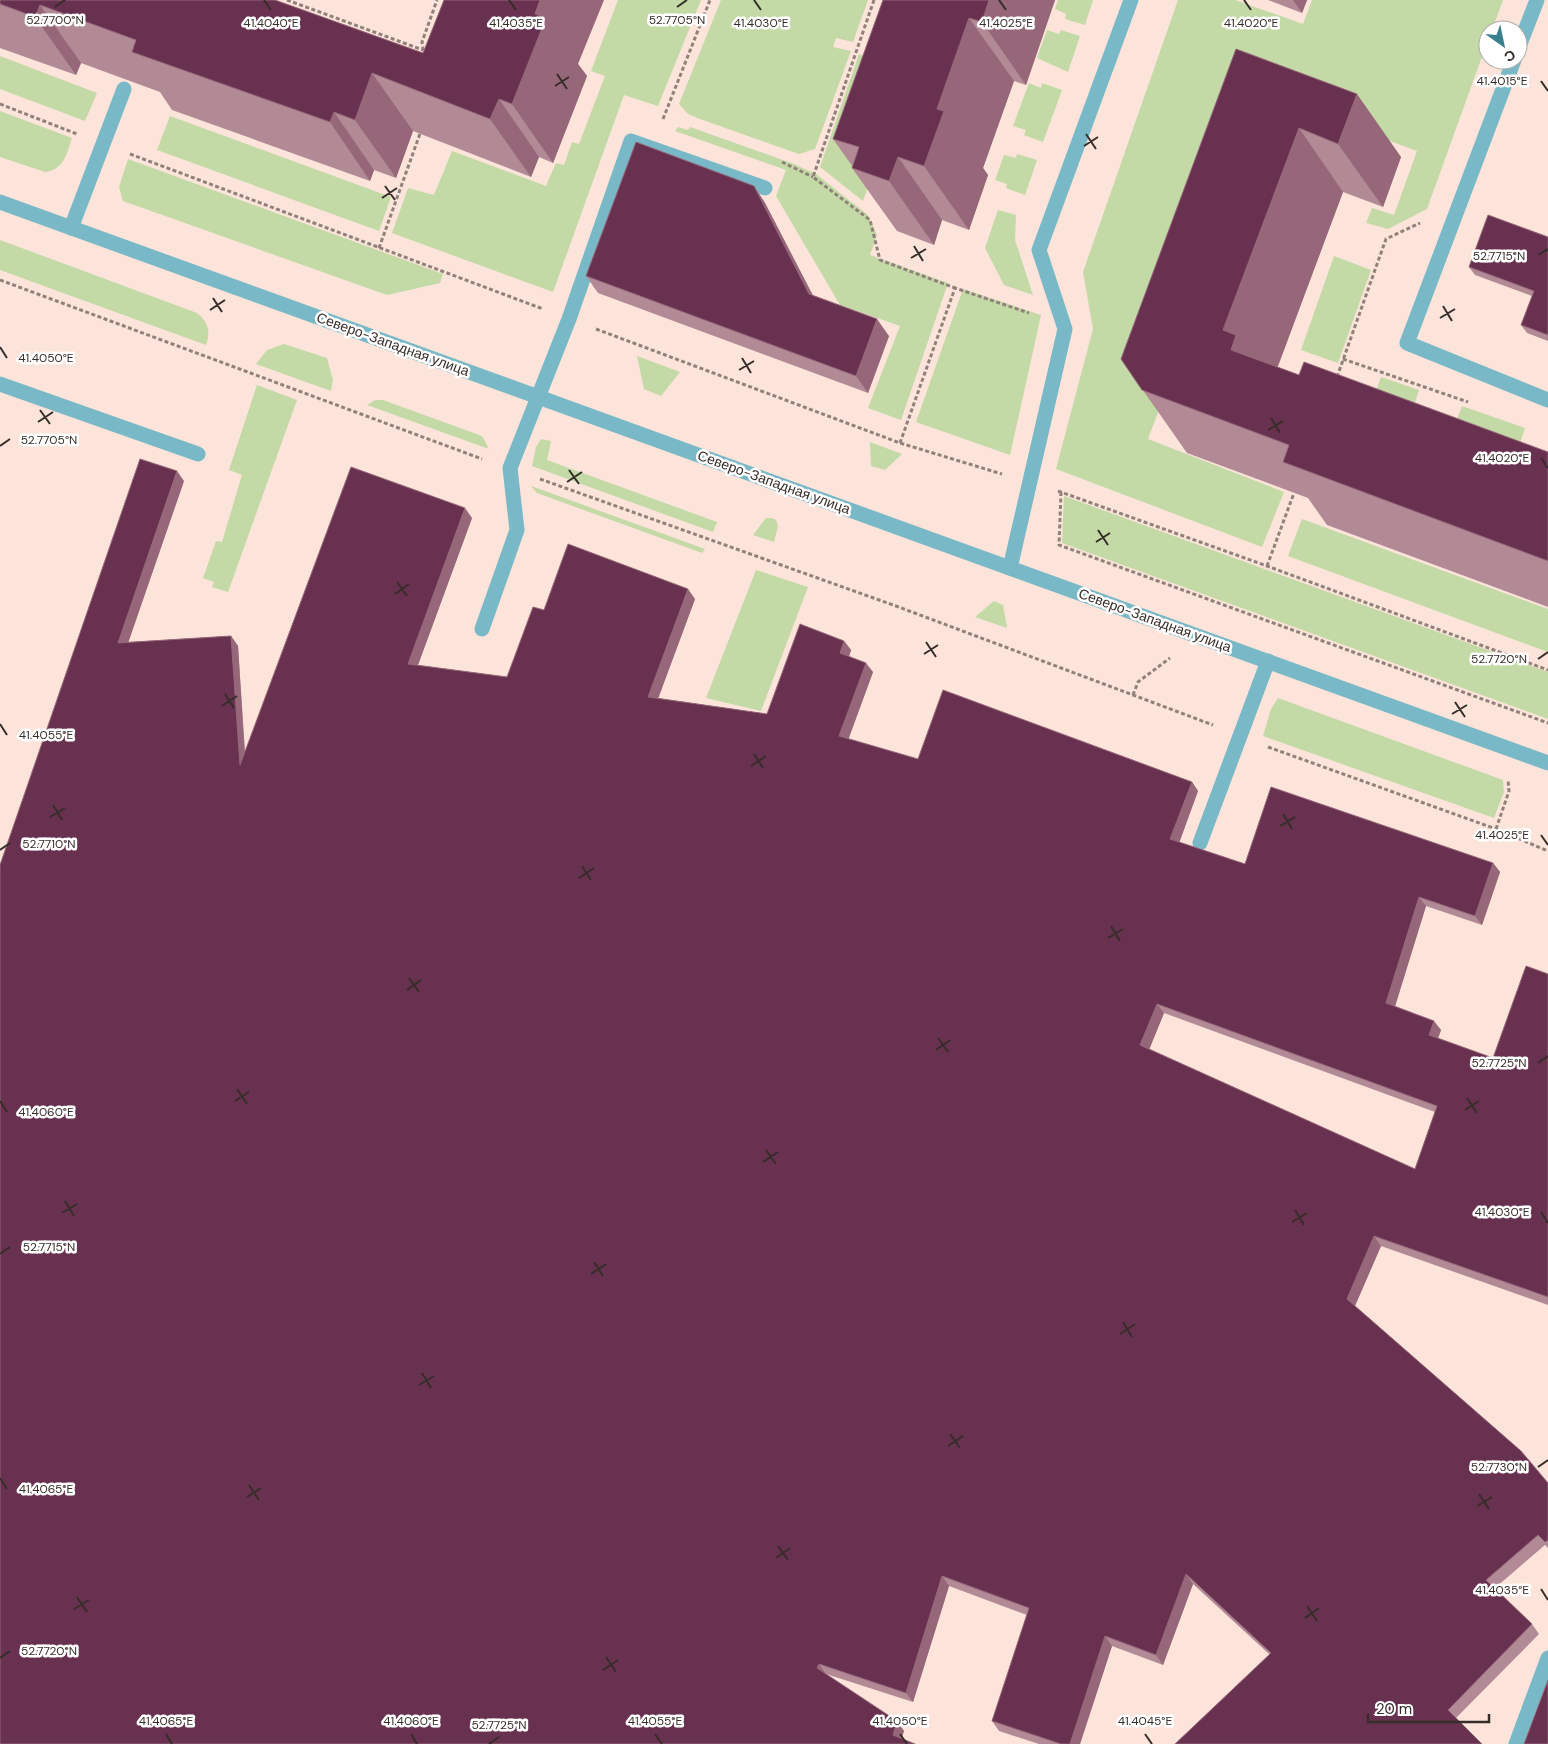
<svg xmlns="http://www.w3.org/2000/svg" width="1548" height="1744" font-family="'DM Sans',sans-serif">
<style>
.green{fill:#c3d9a6}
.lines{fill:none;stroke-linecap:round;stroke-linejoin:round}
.path{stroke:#91817b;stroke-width:3;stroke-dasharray:4 2.5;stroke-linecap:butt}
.minor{stroke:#79b8c6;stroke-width:15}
.wall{fill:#b28a95;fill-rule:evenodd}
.shaded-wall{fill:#956779}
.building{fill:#693150;stroke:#956779;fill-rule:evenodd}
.ticks{fill:none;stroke:#352d29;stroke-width:2}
.labels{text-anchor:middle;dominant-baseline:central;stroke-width:5;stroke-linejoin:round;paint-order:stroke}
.street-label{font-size:14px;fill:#352d29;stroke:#fff}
.ticks-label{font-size:12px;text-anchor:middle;fill:#352d29;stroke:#fff;stroke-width:5;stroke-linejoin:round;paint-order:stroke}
</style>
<rect width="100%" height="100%" fill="#fce4da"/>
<g class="green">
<path d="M618,0H701L658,106L624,95L553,292L392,233L408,188L434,195L452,151L546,186L556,163L564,165L572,142L579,144L605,76L591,71Z"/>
<path d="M721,0H868L853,42L836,38L833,47L851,51L815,149L799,154L700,119L688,114L679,104Z"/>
<path d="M1058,0H1093L1085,25L1065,19L1066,14L1055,9Z"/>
<path d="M1178,0H1235L1303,24L1312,0H1503L1492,30H1488V40L1427,209L1388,229L1366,223L1372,208L1394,215L1417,151L1276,99L1148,439L1284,492L1262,547L1056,469L1093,329L1083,272Z"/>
<path d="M1047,30L1059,34L1061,30L1080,36L1068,72L1037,58Z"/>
<path d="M859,54L908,72L863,201L820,167Z"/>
<path d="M0,56L97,93L85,121L0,89Z"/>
<path d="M1029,83L1041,88L1042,83L1062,90L1043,142L1024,135L1026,130L1013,126Z"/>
<path d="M0,111L72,138C67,153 64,170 45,172L0,157Z"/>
<path d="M170,116L391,197L379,231L157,150Z"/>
<path d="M678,127L688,130L690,127L794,164L816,174L868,215L877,235L870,255L948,283L901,420L868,408L900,326L840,305L776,196L786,170L675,131Z"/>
<path d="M1017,154L1037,160L1025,195L1006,188L1007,184L995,180L1004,155L1016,158Z"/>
<path d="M128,159L443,274L440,283L387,295L123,201L119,187Z"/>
<path d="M998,210L1016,215L1015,240L1033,295L1004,285L985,248Z"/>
<path d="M0,240L197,313C208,321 211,333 206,345L0,270Z"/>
<path d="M1334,256L1371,270L1338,363L1301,350Z"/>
<path d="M963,289L1041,315L1010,455L916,422Z"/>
<path d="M284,344L327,358L333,380L331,391L256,364L267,350Z"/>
<path d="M637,356L680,372L661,396L644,389Z"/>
<path d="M1381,377L1419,390L1408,424L1376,391Z"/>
<path d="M257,385L297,400L228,592L212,587L214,582L203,578L216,541L222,542L242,475L229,470Z"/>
<path d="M375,400H383L482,436L489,449L367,405Z"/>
<path d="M1462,406L1525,428L1514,461L1450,438Z"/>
<path d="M541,439L551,441L547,460L717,522L713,532L532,466L536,447Z"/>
<path d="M870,443V442L902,454L885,470L871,466Z"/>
<path d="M531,486L705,549L702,553L537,493Z"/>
<path d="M1064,496L1548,672V719L1062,543Z"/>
<path d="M766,518H772L776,520L778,526L774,542L753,535Z"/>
<path d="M1302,519L1548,609V652L1288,556Z"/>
<path d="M756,570L808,587L761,711L706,698Z"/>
<path d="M994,601L1003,605L1007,628L975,617Z"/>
<path d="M1278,698L1503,780L1504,792L1494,818L1263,736L1271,709Z"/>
</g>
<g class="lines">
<g class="path">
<path d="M287,0L423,50"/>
<path d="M874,0L813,177L870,220L880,260L955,288"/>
<path d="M424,57L422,42L437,0"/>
<path d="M0,104L77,134"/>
<path d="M663,119L710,0"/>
<path d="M130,154L543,309"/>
<path d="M782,162L813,177"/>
<path d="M379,248L421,131"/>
<path d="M0,280L482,459"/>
<path d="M596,329L900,443L1002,474"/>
<path d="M1343,359L1468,402"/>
<path d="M1337,377L1386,239L1420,223"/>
<path d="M900,443L955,288L1029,313"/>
<path d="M540,479L896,606L1213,725"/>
<path d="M1058,491L1267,566L1548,670"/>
<path d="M1061,492L1059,545L1548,723"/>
<path d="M1267,566L1294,493"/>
<path d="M1133,695L1138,682L1170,658"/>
<path d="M1268,747L1496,829L1548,851"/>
<path d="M1496,829L1509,791L1508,780"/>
</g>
<g class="minor">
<path d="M1518,49L1537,0"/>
<path d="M1514,60L1407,343L1548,400"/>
<path d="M0,202L1548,763"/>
<path d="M71,228L124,89"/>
<path d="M0,384L198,454"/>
<path d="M1010,568L1065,329L1039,250L1131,0"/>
<path d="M482,629L517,530L510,468L569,319L631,141L765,188"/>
<path d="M1200,843L1268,661"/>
<path d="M1516,1744L1548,1658"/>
</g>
</g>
<g class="wall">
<path d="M0,0L423,53L578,64L587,76L553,163L539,157L531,177L413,131L396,178L374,170L370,181L172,110L160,92L81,63L76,75L0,48Z"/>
<path d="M883,0H1055L1026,85L1014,81L983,168L988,175L969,230L942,220L934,245L897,231L852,168L853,167L833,139Z"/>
<path d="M1268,0H1307L1302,13Z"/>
<path d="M1236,49L1401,157L1383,207L1343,192L1277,367L1299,375L1548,452V607L1327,525L1308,498L1187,453L1121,359Z"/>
<path d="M754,186L765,203L813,296L889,336L868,393L598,293L586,276Z"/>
<path d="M1548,237V341L1527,333L1521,325L1532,296L1475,275L1469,267Z"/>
<path d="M184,481L128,642L231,636L238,646L245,751L472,518L418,665L507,677L544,610L695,599L658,698L767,714L844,641L851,650L849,656L873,672L848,739L918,759L1192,782L1198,791L1179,842L1245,864L1493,863L1500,872L1482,925L1426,906L1395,1006L1441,1030L1438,1038L1493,1058L1548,974V1305L1381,1246L1355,1306L1548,1483V1548L1545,1545L1495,1588L1532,1624L1539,1634L1456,1718L1269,1654L1193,1584L1163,1665L1112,1646L1080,1744H1039L999,1731L992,1721L1027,1615L949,1586L913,1702L826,1674L904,1731L901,1738L0,1744V865ZM1164,1013L1435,1112L1415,1169L1149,1049Z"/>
</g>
<g class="shaded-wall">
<path d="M540,0H604L578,64L587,76L553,163L512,104L535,14Z"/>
<path d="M989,0H1055L1026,85L982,22Z"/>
<path d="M1293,0H1307L1302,13Z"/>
<path d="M40,5L81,63L76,75L35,17Z"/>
<path d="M969,18L1014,81L983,168L988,175L969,230L924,166L937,109Z"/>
<path d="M372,73L413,131L396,178L355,120Z"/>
<path d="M1357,94L1401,157L1383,207L1338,144Z"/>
<path d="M499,99L539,157L531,177L490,119Z"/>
<path d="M334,112L374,170L370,181L330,122Z"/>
<path d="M1299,128L1343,192L1271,385L1231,350L1223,330Z"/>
<path d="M898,157L942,220L934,245L889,181Z"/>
<path d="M754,186L765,203L821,311L809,294Z"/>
<path d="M877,319L889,336L868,393L856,376Z"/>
<path d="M177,471L184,481L125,652L118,643Z"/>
<path d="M465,508L472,518L415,673L408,664Z"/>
<path d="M688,589L695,599L655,707L648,697Z"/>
<path d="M231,636L238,646L246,774L240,765Z"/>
<path d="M844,641L851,650L847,663L840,653Z"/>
<path d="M866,663L873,672L846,746L839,736Z"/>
<path d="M1192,782L1198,791L1177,849L1170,839Z"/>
<path d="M1493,863L1500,872L1482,925L1475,916Z"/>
<path d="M1419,897L1426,906L1393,1013L1386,1003Z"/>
<path d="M1157,1004L1164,1013L1147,1055L1140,1045Z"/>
<path d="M1434,1021L1441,1030L1436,1044L1429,1035Z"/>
<path d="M1374,1236L1381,1246L1354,1308L1347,1299Z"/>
<path d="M1186,1574L1193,1584L1163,1665L1156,1655Z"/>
<path d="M942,1576L949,1586L913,1702L906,1693Z"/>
<path d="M1105,1636L1112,1646L1080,1744H1070Z"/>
<path d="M819,1664L826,1674L817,1668Z"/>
<path d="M897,1721L904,1731L900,1744L893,1735Z"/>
</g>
<g class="building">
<path d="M0,0H275L423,53L444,0H540L535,14L546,18L512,104L499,99L490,119L372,73L355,120L334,112L330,122L132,52L136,40L40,5L35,17L0,4Z"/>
<path d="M883,0H989L982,22L969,18L937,109L944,111L924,166L898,157L889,181L852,168L859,147L833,139Z"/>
<path d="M1236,49L1357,94L1338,144L1299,128L1223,330L1236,335L1231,350L1299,375L1304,362L1548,452V561L1283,462L1289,445L1142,390L1121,359Z"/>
<path d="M636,142L754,186L809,294L877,319L856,376L586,276Z"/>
<path d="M1488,215L1548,237V335L1521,325L1534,291L1469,267Z"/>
<path d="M140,459L177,471L118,643L231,636L240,765L351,467L465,508L408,664L507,677L533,607L544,610L568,544L688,589L648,697L767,714L800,624L844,641L840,653L866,663L839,736L918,759L943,690L1192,782L1170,839L1245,864L1271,787L1493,863L1475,916L1419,897L1386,1003L1434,1021L1429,1035L1493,1058L1526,966L1548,974V1297L1374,1236L1347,1299L1521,1451L1548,1483V1540L1545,1542L1538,1535L1486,1580L1532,1624L1448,1710L1482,1744H1175L1271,1653L1186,1574L1156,1655L1105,1636L1070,1744H1061L992,1721L1029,1608L942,1576L906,1693L819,1664L817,1668L897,1721L893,1735L915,1744H0V865ZM1157,1004L1437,1106L1415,1169L1140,1045Z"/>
<path d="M1548,1680V1744H1524Z"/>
</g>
<path class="ticks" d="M264,0L271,10M509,0L516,10M754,0L761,10M999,0L1006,10M1244,0L1251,10M55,7L65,0M677,7L687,0M557,74L567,89M1541,81L1548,91M555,86L569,77M1086,134L1096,149M1084,146L1098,137M385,186L395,200M382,198L397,188M914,246L923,261M1538,255L1548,249M911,258L926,249M213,298L222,312M1443,306L1452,321M210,310L225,300M1440,318L1455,309M0,347L7,358M742,358L751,373M739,370L754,361M40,410L50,424M1271,418L1280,433M38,422L53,412M1268,430L1283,421M0,446L10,439M1541,458L1548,468M569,470L579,484M567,482L582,472M1098,530L1108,545M1096,542L1110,533M397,582L407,596M395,594L409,584M926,642L936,657M924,654L938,645M1538,659L1548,652M225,694L234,708M1455,702L1465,717M222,706L237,696M1452,714L1467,705M0,724L7,735M754,754L763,768M751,766L766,756M53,805L62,820M1283,814L1292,829M50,817L65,808M1280,826L1295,817M1541,835L1548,845M0,850L10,843M582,866L591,880M579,878L594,868M1111,926L1120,941M1108,938L1123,929M409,978L419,992M407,990L421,980M938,1038L948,1052M936,1050L950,1040M1538,1063L1548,1056M237,1089L247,1104M1467,1098L1477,1113M0,1101L7,1112M235,1101L249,1092M1465,1110L1479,1101M766,1150L776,1164M763,1162L778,1152M65,1201L74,1216M1295,1210L1304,1225M1541,1212L1548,1223M62,1213L77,1204M1292,1222L1307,1213M0,1254L10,1247M594,1262L603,1276M591,1274L606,1264M1123,1322L1132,1337M1120,1334L1135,1324M422,1373L431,1388M419,1385L434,1376M950,1434L960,1448M948,1446L963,1436M1538,1467L1548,1460M0,1478L7,1489M249,1485L259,1500M1479,1494L1489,1509M247,1497L261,1488M1477,1506L1492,1497M778,1546L788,1560M776,1558L790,1548M1541,1589L1548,1600M77,1597L87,1612M1307,1606L1317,1621M74,1609L89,1600M1305,1618L1319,1608M606,1657L616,1672M0,1658L10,1651M603,1670L618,1660M166,1734L172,1744M411,1734L417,1744M655,1734L662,1744M900,1734L907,1744M1145,1734L1152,1744M489,1744L499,1737"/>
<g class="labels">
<g class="street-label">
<text transform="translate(393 344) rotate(20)">Северо-Западная улица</text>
<text transform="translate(774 482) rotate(20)">Северо-Западная улица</text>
<text transform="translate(1155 620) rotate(20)">Северо-Западная улица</text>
</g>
</g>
<g class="ticks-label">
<text x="55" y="24">52.7700°N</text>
<text x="677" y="24">52.7705°N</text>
<text x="271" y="27">41.4040°E</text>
<text x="516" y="27">41.4035°E</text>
<text x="761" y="27">41.4030°E</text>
<text x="1006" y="27">41.4025°E</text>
<text x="1251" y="27">41.4020°E</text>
<text x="1502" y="85">41.4015°E</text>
<text x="1499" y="260">52.7715°N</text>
<text x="46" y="362">41.4050°E</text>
<text x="49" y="444">52.7705°N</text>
<text x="1502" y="462">41.4020°E</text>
<text x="1499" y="663">52.7720°N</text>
<text x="46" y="739">41.4055°E</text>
<text x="1502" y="839">41.4025°E</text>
<text x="49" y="848">52.7710°N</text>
<text x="1499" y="1067">52.7725°N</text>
<text x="46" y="1116">41.4060°E</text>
<text x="1502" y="1216">41.4030°E</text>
<text x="49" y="1251">52.7715°N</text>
<text x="1499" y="1471">52.7730°N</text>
<text x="46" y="1493">41.4065°E</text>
<text x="1502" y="1594">41.4035°E</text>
<text x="49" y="1655">52.7720°N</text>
<text x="166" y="1725">41.4065°E</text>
<text x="411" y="1725">41.4060°E</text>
<text x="655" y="1725">41.4055°E</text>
<text x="900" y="1725">41.4050°E</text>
<text x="1145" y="1725">41.4045°E</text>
<text x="499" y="1729">52.7725°N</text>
</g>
<g transform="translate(1503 45) rotate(147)"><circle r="24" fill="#ffffff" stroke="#aeaba9"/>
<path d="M0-4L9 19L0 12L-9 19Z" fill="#3b808e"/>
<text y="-8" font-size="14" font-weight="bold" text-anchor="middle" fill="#352d29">С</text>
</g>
<path d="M1368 1714v8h121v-8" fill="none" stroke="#352d29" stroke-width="2.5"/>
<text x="1376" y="1714" font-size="15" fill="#352d29" stroke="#ffffff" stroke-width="4" paint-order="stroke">20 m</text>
</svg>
